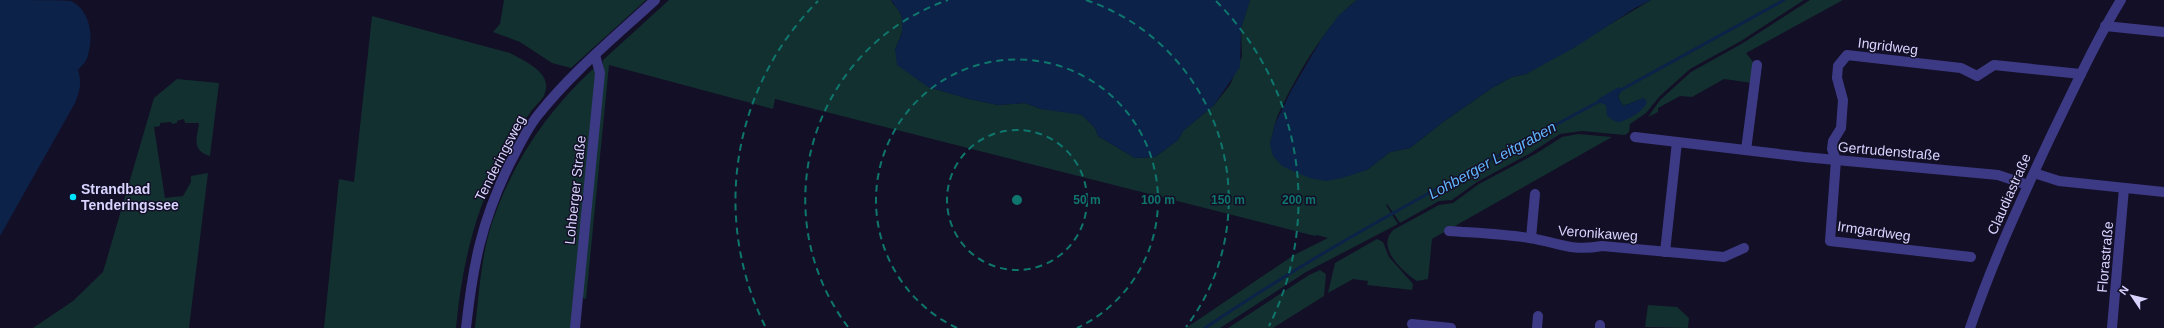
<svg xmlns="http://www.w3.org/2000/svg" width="2164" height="328" font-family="Arial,sans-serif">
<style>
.green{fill:#12302f;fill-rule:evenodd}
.water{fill:#0c2248}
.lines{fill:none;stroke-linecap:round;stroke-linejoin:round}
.stream{stroke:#0c2248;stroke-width:3}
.minor{stroke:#3d3a85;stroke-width:10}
.tertiary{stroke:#3d3a85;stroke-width:10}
.ring{fill:none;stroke:#0f766e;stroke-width:2;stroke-dasharray:7 5}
.poi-dot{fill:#00e5ff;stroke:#130f26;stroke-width:1.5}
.labels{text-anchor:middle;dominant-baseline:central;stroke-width:3;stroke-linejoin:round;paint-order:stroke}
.street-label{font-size:14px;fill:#d9d4ff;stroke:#130f26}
.poi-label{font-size:14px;font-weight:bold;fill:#d9d4ff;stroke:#130f26;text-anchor:start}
.water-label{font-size:15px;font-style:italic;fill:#62b6ff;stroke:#130f26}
.centre{fill:#0f766e;stroke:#130f26;stroke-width:2}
.ring-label{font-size:12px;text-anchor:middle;font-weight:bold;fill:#0f766e;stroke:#130f26;stroke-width:3;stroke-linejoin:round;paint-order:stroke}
</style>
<rect width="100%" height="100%" fill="#130f26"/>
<g class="green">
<path d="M504,0H646L571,68L552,63L520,42L493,32L500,24Z"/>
<path d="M669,0H891C893,5 898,8 900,13C907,25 900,38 895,50L928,87L969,99L998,105L1025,103L1041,109L1075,112L1082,115L1095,128L1098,136L1135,158L1155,157L1178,140L1183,131L1214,105L1230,85L1242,56L1241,28L1250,0H1357C1326,23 1294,80 1278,115C1274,124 1273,135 1270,144L1367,170L1390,152L1410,148L1443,122L1492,88L1512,77L1526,74L1651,0H1804L1741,41L1690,69L1660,96L1646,113L1630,124L1629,132L1625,135L1582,131L1560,134L1529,154L1477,182L1452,200L1439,201L1400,223L1387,204L1386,205L1398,224L1306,272L1220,328H1186L1294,255L1328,238L1317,235L1315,236L775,99L773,109L609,65L586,299L580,297L603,60ZM1622,89L1618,97L1623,106L1644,98L1607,116L1608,108L1604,103Z"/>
<path d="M1810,0H1843L1746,53L1754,63L1752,83L1724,79L1692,97L1680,96L1658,108V112L1648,117L1660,100L1691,72L1743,43Z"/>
<path d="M372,16L510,53C521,59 545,70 546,84C547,88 545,92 544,96C541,101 536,105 532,110C522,124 513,138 505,153C475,210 462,264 456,328H324L339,179L354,182Z"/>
<path d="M593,69L597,71L573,328H475C479,293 481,256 492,223C512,163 547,111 593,69Z"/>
<path d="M177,79L219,83L210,156C191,150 197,139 199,123H185L184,119L177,121V123L172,124L171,122L160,123V126L154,127L165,198L183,196L191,182V176L208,173L189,328H33L73,301L103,272L154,98Z"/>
<path d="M1578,134L1612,137L1432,239L1428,279L1417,281C1402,271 1376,248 1393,230L1439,205L1453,203L1479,184L1537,153L1562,137Z"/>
<path d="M1377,239L1383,242L1389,257L1413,284L1412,290L1367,285L1368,281L1353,279L1328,293L1335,263Z"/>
<path d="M1320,270L1326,274L1324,296L1273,328H1228L1309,275Z"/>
<path d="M1648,305L1677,307L1689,318L1688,328L1645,327Z"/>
</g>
<g class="water">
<path d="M0,0C11,0 65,0 71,1C90,10 94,36 88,55C87,61 82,65 78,70C82,83 80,91 75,103L0,236Z"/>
<path d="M891,0H1250L1241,28L1240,67L1214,105L1183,131L1178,140L1155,157L1135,158L1098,136L1095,128L1082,115L1041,109L1025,103L998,105L969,99L928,87L897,65L895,50L902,33V22L901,14Z"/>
<path d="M1357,0H1651L1635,8L1574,48L1526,74L1512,77L1492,88L1443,122L1410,148L1390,152L1367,170L1342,178L1326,181L1309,178L1282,166L1273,156L1270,144L1275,124L1291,91L1322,38L1339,15Z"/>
<path d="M1619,87L1622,89L1618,97L1623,106L1644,98L1647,102C1645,110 1627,121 1619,122C1614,122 1611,118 1607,116L1606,105L1598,102V99Z"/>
</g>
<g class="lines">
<g class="stream">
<path d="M1619,91L1784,0"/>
<path d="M1205,328C1330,243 1466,173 1600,101"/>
</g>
<g class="minor">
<path d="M2105,26L2164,32"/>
<path d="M1635,137L1804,157L1998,175L2028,185"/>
<path d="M1746,150L1757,65"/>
<path d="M2034,173L2059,181L2164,192"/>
<path d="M1449,231C1476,233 1503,234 1529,238C1558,242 1570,252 1602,246L1724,257L1744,248"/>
<path d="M1531,238L1535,194"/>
<path d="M1665,252L1677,142"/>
<path d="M1971,257L1830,241L1836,160L1832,149L1833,141L1841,128L1843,100L1837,78L1838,66L1847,55L1961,68L1977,76L1994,65L2081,74"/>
<path d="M1412,324L1451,328"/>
<path d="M575,328L600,73L595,55"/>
<path d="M1537,328L1538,316"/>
<path d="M1600,328V325"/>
<path d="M1970,328C1992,263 2021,200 2050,138C2073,91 2094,44 2121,0"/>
<path d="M2112,328L2124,188"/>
</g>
<path class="tertiary" d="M466,328C473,265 481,223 509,165C518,148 526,130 538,115C572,72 615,37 655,0"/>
</g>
<g class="ring">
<circle cx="1017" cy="200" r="70"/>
<path d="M957 328A141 141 0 1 1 1077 328"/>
<path d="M848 327A211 211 0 0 1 948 0M1086 0A211 211 0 0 1 1186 327"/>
<path d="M765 326A282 282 0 0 1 818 1M1216 1A282 282 0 0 1 1269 326"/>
</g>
<circle class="poi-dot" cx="73" cy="197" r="4"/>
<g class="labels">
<g class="street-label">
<text transform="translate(1888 46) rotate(7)">Ingridweg</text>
<text transform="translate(1889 151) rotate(5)">Gertrudenstraße</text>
<text transform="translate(500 158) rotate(-63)">Tenderingsweg</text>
<text transform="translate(575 190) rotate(-84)">Lohberger Straße</text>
<text transform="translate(2009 194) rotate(-66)">Claudiastraße</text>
<text transform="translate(1874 231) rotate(8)">Irmgardweg</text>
<text transform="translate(1598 233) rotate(4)">Veronikaweg</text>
<text transform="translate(2105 257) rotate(-85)">Florastraße</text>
</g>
<g class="poi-label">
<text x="81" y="189">Strandbad<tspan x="81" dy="16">Tenderingssee</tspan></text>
</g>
<g class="water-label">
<text transform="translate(1492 160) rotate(-29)">Lohberger Leitgraben</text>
</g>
</g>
<circle cx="1017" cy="200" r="6" class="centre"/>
<g class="ring-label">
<text x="1087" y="204">50 m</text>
<text x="1158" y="204">100 m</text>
<text x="1228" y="204">150 m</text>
<text x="1299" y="204">200 m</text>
</g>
<g transform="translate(2132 296) rotate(305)" stroke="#130f26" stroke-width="3" paint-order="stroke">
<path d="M0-3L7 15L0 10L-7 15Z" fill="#d9d4ff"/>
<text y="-6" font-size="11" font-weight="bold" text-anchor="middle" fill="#d9d4ff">N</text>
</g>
</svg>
